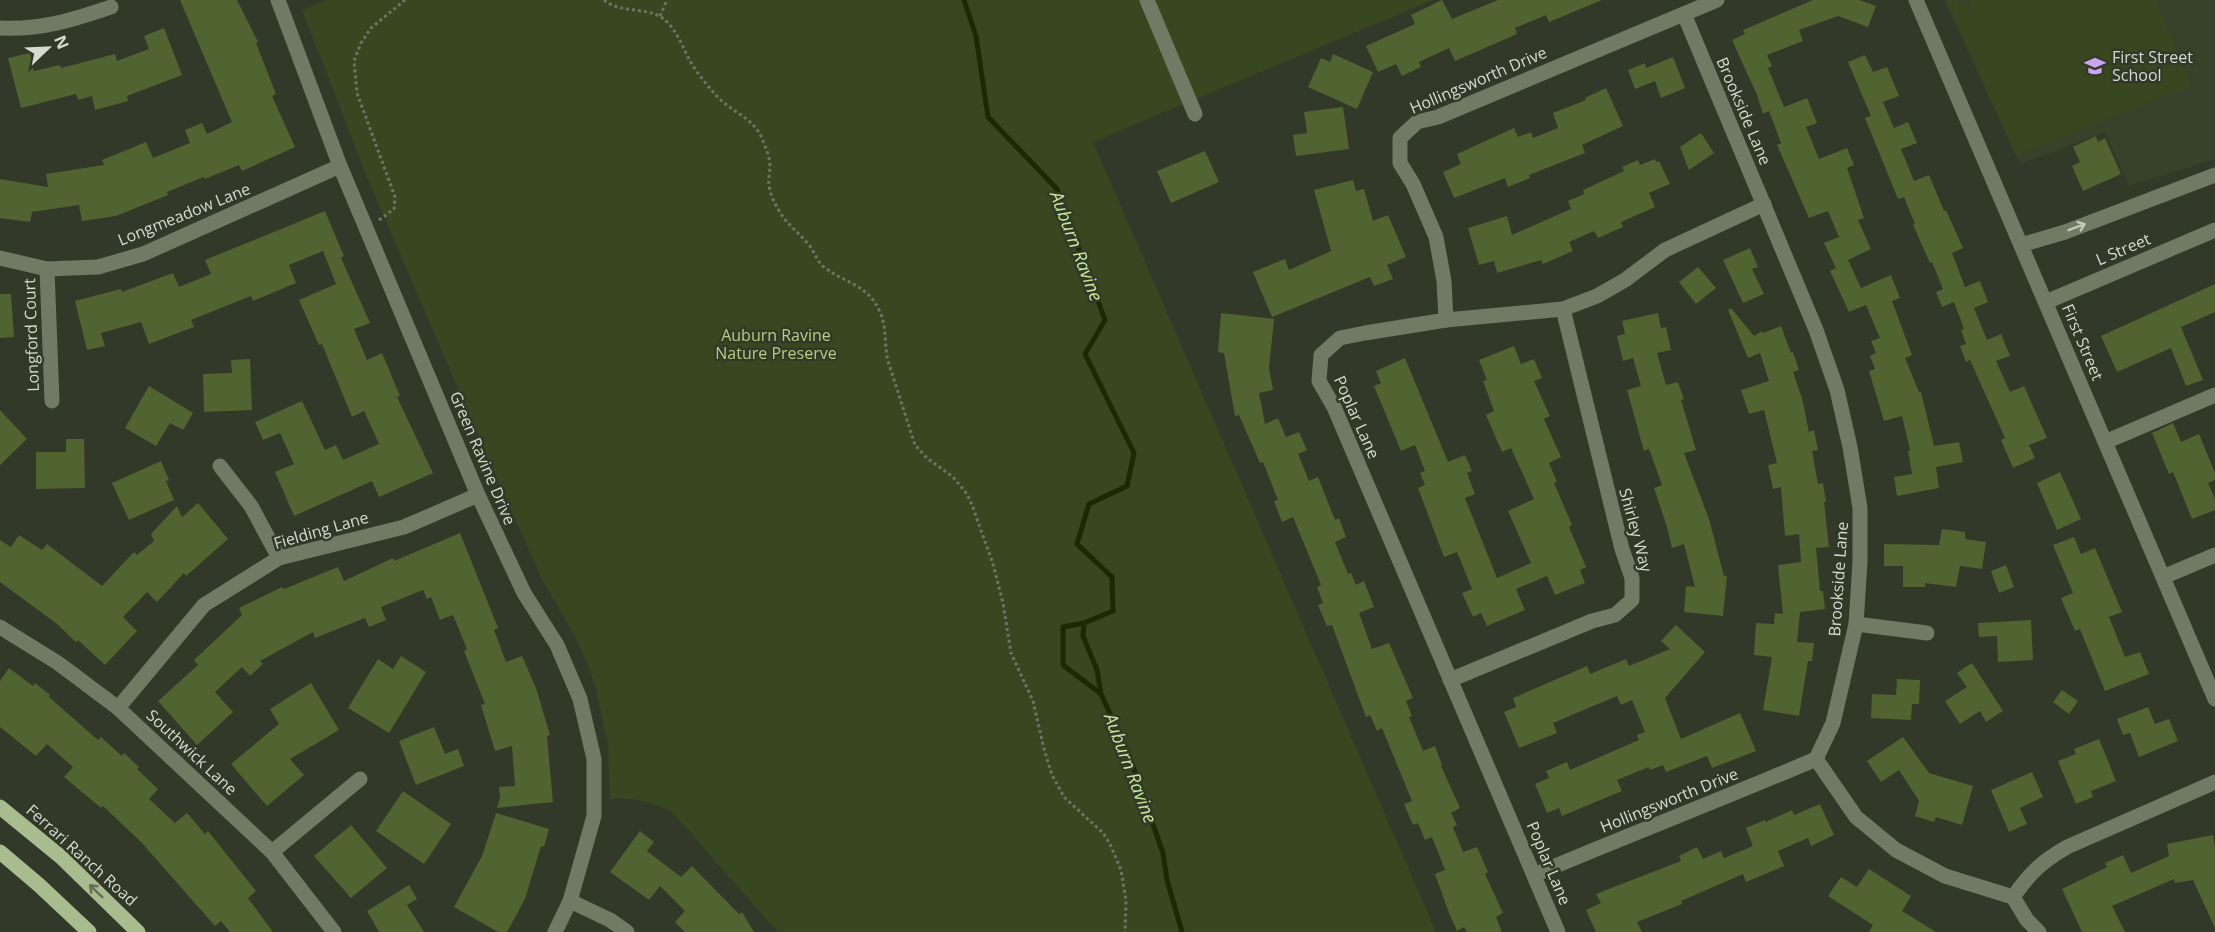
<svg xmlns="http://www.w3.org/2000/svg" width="2215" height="932" font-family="'Open Sans',sans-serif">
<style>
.built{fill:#384129}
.green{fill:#394721}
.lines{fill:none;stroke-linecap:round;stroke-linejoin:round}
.stream{stroke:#1c2903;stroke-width:5}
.building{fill:#506331}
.path{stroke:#6e7465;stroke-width:3;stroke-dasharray:3 3;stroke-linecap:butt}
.minor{stroke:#707a64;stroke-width:15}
.major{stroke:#a9bc8f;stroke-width:15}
.oneway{stroke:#c2c8ba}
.oneway2{stroke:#626d51}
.labels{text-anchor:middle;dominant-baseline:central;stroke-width:5;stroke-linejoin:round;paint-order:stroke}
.poi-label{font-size:16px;fill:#d6dbd0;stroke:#323928;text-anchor:start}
.street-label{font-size:16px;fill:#d6dbd0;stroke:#323928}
.park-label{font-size:16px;fill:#b1cf82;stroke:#323928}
.water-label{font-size:18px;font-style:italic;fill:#cae99b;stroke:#323928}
</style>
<rect width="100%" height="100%" fill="#323928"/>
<path class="built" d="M1944,0H2215V159L2129,186L2105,132L2020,164Z"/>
<g class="green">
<path d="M327,0H1433L1093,142L1436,932H778L672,812C653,802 631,796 610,799L608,744L594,681L576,638L543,581L501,488L367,177L302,10Z"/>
<path d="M1947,0H1957L1959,5L1967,3L1977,23L1968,0H2156L2191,86L2016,156Z"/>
</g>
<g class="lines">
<g class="stream">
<path d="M964,0L976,36L988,117L1057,189L1105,320L1085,354L1134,453L1127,486L1089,504L1077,544L1112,577L1113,611L1084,623L1063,627V665L1101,694L1129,755L1163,853L1167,880L1182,932"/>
<path d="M1084,623L1083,636L1097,670L1101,694"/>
</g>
</g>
<g class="building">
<path d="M180,0H237L258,42L256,43L276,94L272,96L295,147L242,171L239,165L205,179L204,177L167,192L168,195L116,216L82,221L79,205L32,212L30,222L0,218V179L48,187L46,174L104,165L102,160L146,142L153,158L190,143L185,130L202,123L207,134L232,122Z"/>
<path d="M1442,0L1452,19L1498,0H1602L1549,22L1546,15L1515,28L1517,34L1455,61L1449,48L1419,62L1421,67L1402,76L1396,64L1378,72L1366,46L1415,24L1411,15Z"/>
<path d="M1813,0H1859L1876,6L1868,27L1838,16L1799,30L1803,41L1767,55L1772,66L1768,68L1784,107L1807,98L1817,123L1806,127L1819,159L1847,148L1854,165L1847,168L1864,218L1858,220L1871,249L1848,260L1861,288L1891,275L1900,298L1892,301L1912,355L1905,358L1919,392H1921L1934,446L1959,442L1963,462L1936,467L1939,488L1897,496L1894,477L1912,474L1908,451L1910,450L1902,416L1884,421L1869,371L1875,369L1870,356L1876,353L1871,341L1880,338L1866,305L1849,312L1830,271L1836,268L1824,243L1839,237L1828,211L1809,218L1777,145L1781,143L1769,111L1763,114L1757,95L1732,40L1745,34L1743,30Z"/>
<path d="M164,28L182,75L127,96L128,101L95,110L92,96L78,100L76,94L21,108L8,58L30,53L34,71L60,65L61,68L115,54L117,61L149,49L144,36Z"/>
<path d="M1333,54L1373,72L1357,109L1308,87L1321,58L1330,62Z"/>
<path d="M1865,55L1873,72L1887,67L1899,96L1883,102L1894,128L1908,122L1917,143L1901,149L1914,181L1929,175L1944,211L1946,210L1963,248L1952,253L1965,287L1980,281L1988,302L1974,308L1987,340L2001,334L2010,356L1996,361L2010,392L2024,386L2047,438L2029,445L2035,458L2013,468L2001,440L2005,438L1970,360L1966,362L1960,346L1966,344L1961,330L1964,329L1954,302L1942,307L1936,292L1943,289L1932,262L1930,263L1913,225L1915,224L1904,197L1898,199L1865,118L1871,116L1848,62Z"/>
<path d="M1673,57L1685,88L1661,98L1655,81L1635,89L1628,70L1645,63L1646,68Z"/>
<path d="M1606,88L1623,126L1582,145L1585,153L1529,175L1530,178L1508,187L1505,178L1454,198L1443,172L1461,164L1457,154L1514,128L1518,137L1531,132L1533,138L1558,128L1553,113L1586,100L1585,98Z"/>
<path d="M1343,107L1349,149L1296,156L1293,135L1307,133L1304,112Z"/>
<path d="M1701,133L1714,153L1689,170L1680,147Z"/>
<path d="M2096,136L2098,142L2105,138L2121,174L2083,191L2072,166L2080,162L2073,147Z"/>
<path d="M1205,151L1219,182L1171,203L1157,171Z"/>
<path d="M1655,159L1656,162L1659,161L1670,184L1649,193L1655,207L1621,222L1623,227L1598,238L1594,231L1569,242L1573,251L1543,264L1541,260L1497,273L1494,261L1479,265L1468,228L1507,216L1512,235L1571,209L1568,201L1584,194L1583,190L1624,171L1622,167L1638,160L1640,165Z"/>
<path d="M1353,180L1356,191L1364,189L1373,221L1388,215L1406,257L1387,265L1393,279L1374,286L1370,277L1272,317L1253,272L1285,259L1289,270L1331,251L1314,190Z"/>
<path d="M325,211L344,256L341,258L370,323L354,329L367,360L382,353L400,396L397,397L433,473L379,497L372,481L294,516L275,472L294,464L280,433L263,440L255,422L302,401L325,450L336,445L343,460L379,444L364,411L352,417L322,344L319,345L299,300L336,284L323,251L289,265L296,283L253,301L251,296L191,320L194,327L149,344L141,322L101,333L105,346L87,350L75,301L121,289L122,292L173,273L179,287L211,274L205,260Z"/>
<path d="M1750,248L1758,267L1752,269L1764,294L1743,303L1723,260Z"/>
<path d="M1698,267L1716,288L1696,304L1679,282Z"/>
<path d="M2215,284V312L2181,327L2203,380L2186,386L2171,348L2117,372L2101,336Z"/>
<path d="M0,294H11L14,337L0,338Z"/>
<path d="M1731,308L1754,336L1762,331L1763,333L1781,326L1791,353L1793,352L1799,370L1793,372L1802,398L1809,432L1814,430L1818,450L1812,451L1818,484L1823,483L1826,502H1824L1829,547L1816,548L1820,591H1823L1825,609L1800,612L1797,642L1814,643L1812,661H1808L1799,716L1763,710L1772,657L1754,655L1756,623L1774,624L1775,613L1783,614L1778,565L1801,562L1799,534L1785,536L1781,487L1773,489L1768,465L1777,463L1764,410L1749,414L1741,390L1769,381L1760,353L1748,358L1728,310Z"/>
<path d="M1221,313L1274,319L1269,368L1273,390L1259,393L1265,424L1278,418L1286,437L1299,432L1307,450L1298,454L1309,481L1318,477L1335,520L1339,518L1346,537L1335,542L1348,574L1351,573L1356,585L1364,581L1374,607L1359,613L1372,649L1389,643L1413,698L1406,701L1412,716L1409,717L1423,751L1435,746L1442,765L1441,766L1460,808L1451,813L1457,825L1453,827L1463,852L1477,847L1488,872L1485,874L1503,913L1496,917L1502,932H1467L1464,927L1457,931L1449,913L1435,874L1445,870L1432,837L1425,840L1418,823L1413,825L1404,804L1412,801L1382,728L1377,731L1370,715L1366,717L1332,625L1327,626L1318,605L1323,603L1317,587L1321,585L1293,517L1282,522L1274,501L1278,500L1263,462L1260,463L1239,415L1235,416L1224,353L1218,352Z"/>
<path d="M1658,313L1661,328L1666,327L1671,350L1657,353L1666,385L1678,382L1684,399L1681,400L1696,450L1684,453L1709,519L1724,576H1727L1723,616L1684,612L1686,586L1695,587L1684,544L1672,548L1667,527L1654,488L1662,485L1649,449L1644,451L1627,390L1641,386L1633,358L1623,361L1617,336L1625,334L1622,321Z"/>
<path d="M1514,346L1521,364L1534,359L1542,378L1534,381L1550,416L1544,419L1561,457L1549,463L1557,482L1554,483L1572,525L1569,527L1586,567L1580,570L1585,583L1555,595L1547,576L1516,589L1525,610L1487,626L1481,613L1473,617L1462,593L1472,589L1457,552L1444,557L1418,488L1425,485L1420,473L1425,471L1415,445L1401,451L1374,386L1381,383L1376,371L1405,358L1448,462L1465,455L1472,471L1467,473L1475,494L1465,498L1497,578L1531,563L1508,511L1534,499L1511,448L1502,452L1486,415L1494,411L1483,381L1487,380L1479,360Z"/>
<path d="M250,359L252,410L204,412L203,374L232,373L231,360Z"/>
<path d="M149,386L193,413L183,430L170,423L156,446L125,428Z"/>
<path d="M0,410L27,439L0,465Z"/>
<path d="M2173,423L2181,442L2199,434L2215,473V480L2208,483L2215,499V510L2192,519L2173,472L2169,474L2152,433Z"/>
<path d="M66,439H84L85,488L36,489V452H66Z"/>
<path d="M161,461L169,480L166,481L174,500L129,520L112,483Z"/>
<path d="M2060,472L2081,519L2057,530L2037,483Z"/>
<path d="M198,503L228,539L186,576L184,573L157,602L147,592L123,617L137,631L105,665L78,640L76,642L57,624L0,582V540L11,547L19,535L42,550L47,544L102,586L134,552L137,555L154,541L151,534L177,506L182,517Z"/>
<path d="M1942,529L1965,532V539L1986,542L1982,569L1960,566L1956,587L1925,583V587H1903V566H1884V544L1939,545Z"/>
<path d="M460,533L498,628L494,630L506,662L522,656L536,688L550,735L547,736L553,802L497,808L500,798L499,787L515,786L512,746L495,751L481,705L485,704L464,651L467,649L453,615L440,620L431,597L427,599L423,590L381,607L386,620L369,627L365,618L315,638L313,632L260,661L263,664L250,676L242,667L215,692L233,712L197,745L158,701L198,665L194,660L242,615L239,608L282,587L284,589L338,567L344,581L393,558L394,561Z"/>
<path d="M2074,537L2081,554L2095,548L2122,612L2109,617L2125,657L2140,652L2149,674L2105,691L2080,629L2075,631L2061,598L2073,593L2053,545Z"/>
<path d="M2006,565L2014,587L1999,593L1991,571Z"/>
<path d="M2031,620L2033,660L1998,662L1997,636L1979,637L1978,623Z"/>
<path d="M1676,625L1705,652L1665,698L1681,739L1740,713L1756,751L1712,768L1707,756L1666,772L1663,765L1650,770L1649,767L1617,780L1622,791L1562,816L1559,808L1547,813L1535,784L1549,778L1546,771L1567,762L1570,770L1639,740L1637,735L1645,732L1632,700L1621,705L1617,696L1553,723L1557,733L1519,748L1504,712L1516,707L1513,698L1587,666L1590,674L1626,659L1629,666L1670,649L1661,641Z"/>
<path d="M401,656L426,672L389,733L348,708L378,659L393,669Z"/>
<path d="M1972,663L2003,711L1986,722L1980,711L1960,724L1945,701L1967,687L1957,673Z"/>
<path d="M9,668L33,686L35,683L50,695L49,697L98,740L101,737L122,756L124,753L139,767L137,769L158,789L149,799L175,823L187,813L205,834L208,831L256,891L248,898L273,932H230L221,921L215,926L141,842L103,806L101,808L64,777L73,767L47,744L36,756L0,727V681Z"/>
<path d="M1897,679L1920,680L1919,704H1912L1911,720L1871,718L1872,694L1896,695Z"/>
<path d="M311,683L339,730L290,759L304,775L267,806L231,764L279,724L270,709Z"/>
<path d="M2062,690L2078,701L2069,714L2053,702Z"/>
<path d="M2148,707L2155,724L2169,719L2178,741L2139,757L2130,733L2123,735L2117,719Z"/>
<path d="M434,727L445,754L458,749L464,766L416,785L399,741Z"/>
<path d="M1903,737L1929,773L1973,786L1962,825L1936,817L1934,822L1915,816L1919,801L1899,770L1881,782L1867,761Z"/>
<path d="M2099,739L2116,781L2091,791L2093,797L2076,804L2058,761L2076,754L2074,749Z"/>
<path d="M2032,772L2043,797L2020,808L2027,824L2009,832L1991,790Z"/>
<path d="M403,791L451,824L424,864L376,831Z"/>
<path d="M1820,804L1834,835L1811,846L1808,838L1778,851L1784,866L1746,882L1743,874L1681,901L1682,904L1637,922L1642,932H1596L1586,910L1601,903L1596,894L1681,861L1679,856L1697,847L1703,859L1721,851L1724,858L1753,846L1746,828L1765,820L1766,822L1792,810L1794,815Z"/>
<path d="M496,813L549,829L544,847L541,846L525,899L507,932H498L454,907L482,856Z"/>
<path d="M351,825L387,868L351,898L314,856Z"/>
<path d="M640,831L654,842L647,851L681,877L692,866L739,914L742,912L754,932H685L675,922L685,911L660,886L649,900L610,872Z"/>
<path d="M2213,835L2215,847V928L2193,880L2175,883L2174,879L2112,906L2125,932H2082L2062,889L2107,867L2105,863L2123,855L2131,873L2169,856L2167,844Z"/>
<path d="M1869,869L1911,896L1902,911L1936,932H1869L1873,925L1828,896L1841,877L1857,887Z"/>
<path d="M409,885L417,899L407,905L424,932H379L367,911Z"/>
</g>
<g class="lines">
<g class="path">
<path d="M604,0C622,15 651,5 667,22C678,33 683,48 690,61C697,73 706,84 715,94C729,111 751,116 761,136C765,146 770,157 770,167C770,173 768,179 769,185C770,195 776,206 781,214C789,226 800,234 809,245C815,252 817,262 824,267C844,283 868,284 880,312C887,327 884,345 888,361L915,445L927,458L953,477L967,494L972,505L993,564L1003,603L1011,653L1033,701L1044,749L1052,775L1064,797L1103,833L1110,844L1121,870L1126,900L1125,932"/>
<path d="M660,16L667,0"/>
<path d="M379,220L394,209L395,197L357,93L354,61L361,43L371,28L405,0"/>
</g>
<g class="minor">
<path d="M278,0L340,166L478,495L524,593L557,645L580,699L594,759V816L570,901L555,932"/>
<path d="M1147,0L1195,114"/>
<path d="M1916,0L2215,699"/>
<path d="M1684,14L1816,330L1837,390L1850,447L1860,508V562L1856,624L1833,723L1816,759L1856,817L1896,850L1945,876L2013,897"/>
<path d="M0,28C41,30 73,20 111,7"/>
<path d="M2021,245L2065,232L2215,175"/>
<path d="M0,258L47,269L98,267L143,254L340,166"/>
<path d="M47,269L52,401"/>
<path d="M2046,302L2215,230"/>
<path d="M1446,320L1444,281L1436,237L1413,184L1400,163V138L1417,122L1438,117L1717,0"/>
<path d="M2105,442L2215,395"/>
<path d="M220,466L251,506L279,558"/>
<path d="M2163,577L2215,555"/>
<path d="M1856,624L1927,633"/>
<path d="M0,627L58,663L118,708L272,852L334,932"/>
<path d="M1450,680L1592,621L1615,615L1632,600V578L1622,549L1563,309"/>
<path d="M118,708L204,605L279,558L404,527L478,495"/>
<path d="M272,852L360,779"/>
<path d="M1534,875C1628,835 1723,799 1816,759"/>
<path d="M2013,897C2030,873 2041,862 2067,847L2215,782"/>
<path d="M2013,897L2027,920L2039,932"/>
<path d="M570,901L610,920L627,932"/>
<path d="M1558,932L1334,407L1319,381L1321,355L1340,338L1365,333L1446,320L1563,309L1597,296L1625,280L1665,250L1764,204"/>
</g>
<g class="major">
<path d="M0,807L61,857L138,932"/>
<path d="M0,852L39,885L89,932"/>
</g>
</g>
<defs><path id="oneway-shaft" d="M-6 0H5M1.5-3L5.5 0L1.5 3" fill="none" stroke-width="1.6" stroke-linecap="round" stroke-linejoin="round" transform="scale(1.5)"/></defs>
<use class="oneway" href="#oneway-shaft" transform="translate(2077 227) rotate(-21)"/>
<use class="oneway2" href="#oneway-shaft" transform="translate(96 891) rotate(-136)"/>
<defs>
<symbol id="school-bare" viewBox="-9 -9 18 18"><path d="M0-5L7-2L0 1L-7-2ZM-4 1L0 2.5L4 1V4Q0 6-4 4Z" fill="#c9a5ee" stroke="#323928" stroke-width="2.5" paint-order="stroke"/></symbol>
</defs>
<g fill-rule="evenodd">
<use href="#school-bare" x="2080" y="51" width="30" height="30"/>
</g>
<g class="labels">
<g class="poi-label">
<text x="2112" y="57">First Street<tspan x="2112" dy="18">School</tspan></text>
</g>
<g class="street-label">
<text transform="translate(1478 80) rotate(-23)">Hollingsworth Drive</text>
<text transform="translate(1744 111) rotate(67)">Brookside Lane</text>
<text transform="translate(184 214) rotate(-22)">Longmeadow Lane</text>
<text transform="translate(2123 249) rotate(-23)">L Street</text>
<text transform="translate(31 335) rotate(-92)">Longford Court</text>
<text transform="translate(2083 342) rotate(67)">First Street</text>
<text transform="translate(1357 417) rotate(66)">Poplar Lane</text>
<text transform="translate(483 458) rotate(67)">Green Ravine Drive</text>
<text transform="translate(321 530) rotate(-16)">Fielding Lane</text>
<text transform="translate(1636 530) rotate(75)">Shirley Way</text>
<text transform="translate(1838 579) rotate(-86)">Brookside Lane</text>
<text transform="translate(192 752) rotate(43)">Southwick Lane</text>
<text transform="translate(1669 800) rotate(-22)">Hollingsworth Drive</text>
<text transform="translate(82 855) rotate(42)">Ferrari Ranch Road</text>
<text transform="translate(1549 863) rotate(67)">Poplar Lane</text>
</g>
<g class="park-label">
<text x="776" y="335">Auburn Ravine<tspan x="776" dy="18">Nature Preserve</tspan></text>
</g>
<g class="water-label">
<text transform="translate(1077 246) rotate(69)">Auburn Ravine</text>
<text transform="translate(1131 768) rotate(69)">Auburn Ravine</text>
</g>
</g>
<g transform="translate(48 48) rotate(67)" stroke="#323928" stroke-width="4.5" paint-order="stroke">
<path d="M0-4.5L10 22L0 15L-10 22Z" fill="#d6dbd0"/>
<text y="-9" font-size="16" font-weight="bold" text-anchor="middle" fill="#d6dbd0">N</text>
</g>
</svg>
